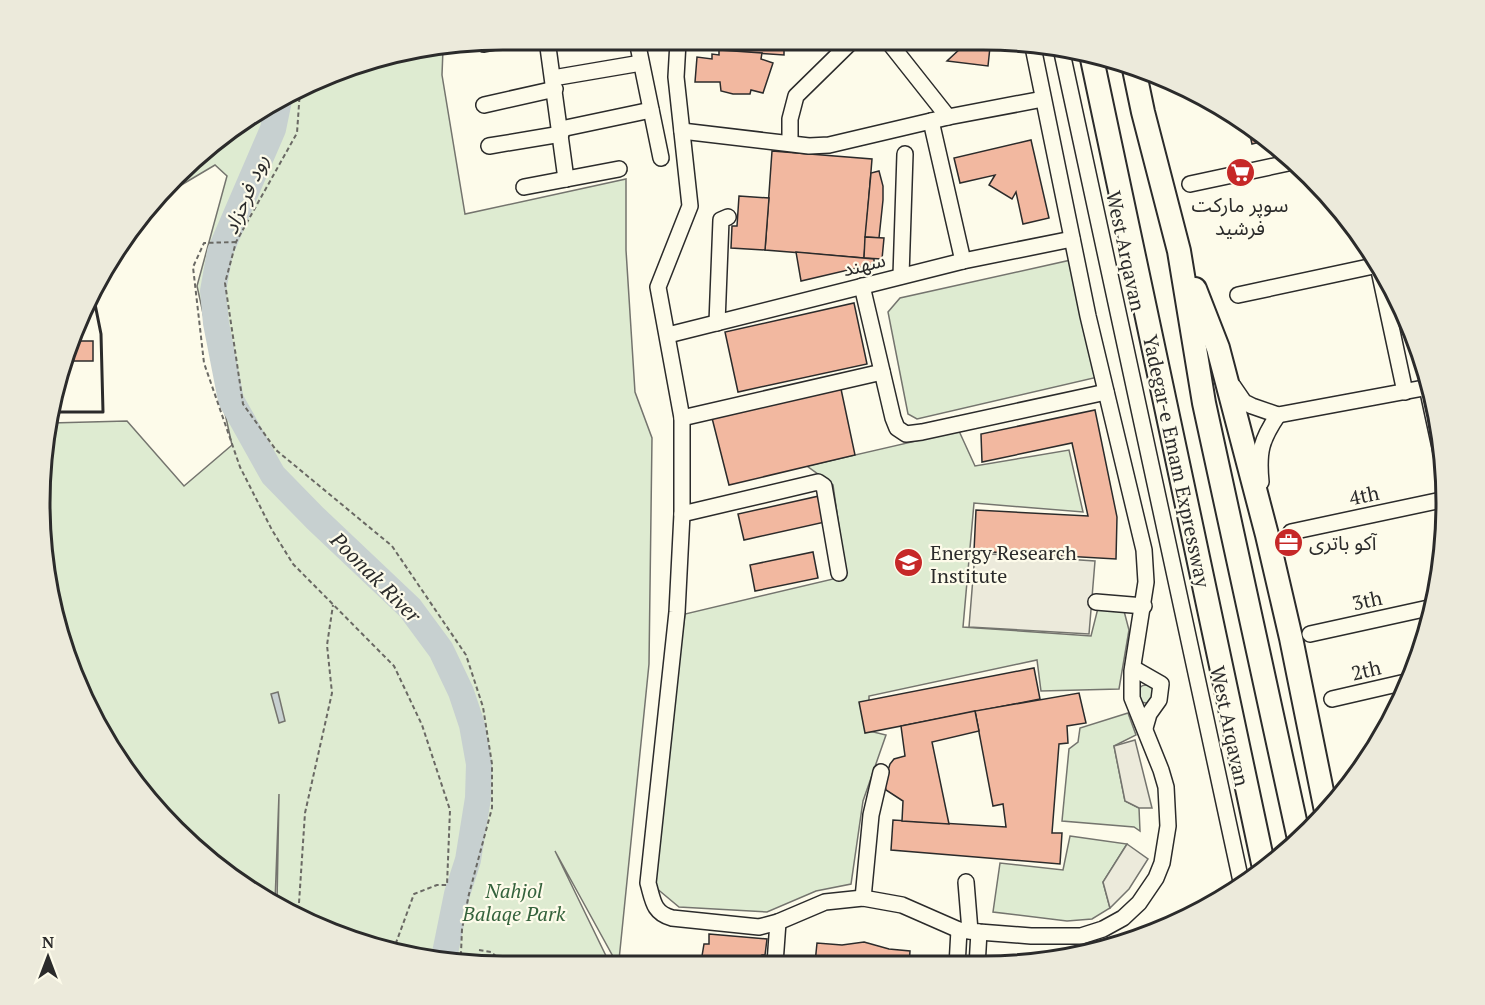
<svg xmlns="http://www.w3.org/2000/svg" width="1485" height="1005" font-family="'PT Serif','Noto Sans Arabic',serif">
<style>
.green{fill:#deebd1;stroke:#74746e;stroke-width:1.5}
.parking{fill:#eceadb;stroke:#74746e;stroke-width:1.5}
.water{fill:#c7d0d0;stroke:#74746e;stroke-width:1.5}
.lines{fill:none;stroke-linecap:round;stroke-linejoin:round}
.river{stroke:#c7d0d0;stroke-width:26}
.building{fill:#f2b8a0;stroke:#2b2b2b;stroke-width:1.5}
.minor-casing{stroke:#2b2b2b;stroke-width:18}
.highway-casing{stroke:#2b2b2b;stroke-width:26}
.path{stroke:#6a6964;stroke-width:2;stroke-dasharray:4.5 3;stroke-linecap:butt}
.minor{stroke:#fdfbea;stroke-width:15}
.highway{stroke:#fdfbea;stroke-width:22}
.wall{stroke:#2b2b2b;stroke-width:3}
.labels{text-anchor:middle;dominant-baseline:central;stroke-width:4.5;stroke-linejoin:round;paint-order:stroke}
.poi-label{font-size:20px;fill:#2b2b2b;stroke:#fdfbea;text-anchor:start}
.street-label{font-size:20px;fill:#2b2b2b;stroke:#fdfbea}
.park-label{font-size:20px;font-style:italic;fill:#34623c;stroke:#fdfbea}
.water-label{font-size:21px;font-style:italic;fill:#2b2b2b;stroke:#fdfbea}
.rim{fill:none;stroke:#2b2b2b;stroke-width:3}
</style>
<rect width="100%" height="100%" fill="#fdfbea"/>
<g class="green">
<path d="M443,49L442,75L465,214L626,179V250L635,392L652,438L649,664L619,960H615L555,851L608,960L412,957L297,918L277,903L279,794L275,902L175,830L101,734L48,593L40,472L51,423L127,421L184,486L232,445L197,286L227,176L215,165L156,200L245,117L354,63Z"/>
<path d="M1071,260L1098,377L917,419L908,414L888,312L900,298Z"/>
<path d="M959,431L975,466L1069,450L1083,512L974,503L963,627L1091,636L1098,608L1124,611L1129,630L1119,689L1041,691L1037,660L869,696V731L886,735L863,801L851,884L816,891L767,912L679,907L655,887L661,786L685,614L846,576L833,485L807,466Z"/>
<circle cx="1146" cy="694" r="9"/>
<path d="M1128,713L1136,735L1114,746L1125,801L1139,808L1140,831L1134,827L1062,821L1069,749L1078,742L1080,728Z"/>
<path d="M1070,836L1127,844L1103,882L1110,908L1092,919L1067,921L993,912L1000,863L1063,870Z"/>
</g>
<g class="parking">
<path d="M975,553L1095,561L1089,634L969,627Z"/>
<path d="M1135,740L1152,808H1139L1125,801L1114,746Z"/>
<path d="M1127,844L1148,859L1129,889L1110,908L1103,882Z"/>
</g>
<path class="water" d="M278,692L285,721L279,723L271,694Z"/>
<g class="lines">
<path class="river" d="M279,100L273,129L220,252L213,291L216,323L231,400L273,475L315,518L410,608L441,650L461,692L472,725L479,764L478,798L468,860L457,894L444,958"/>
</g>
<g class="building">
<path d="M686,42L784,43V55L686,48Z"/>
<path d="M971,46L990,47L988,66L947,61L961,48Z"/>
<path d="M719,50L762,53L761,59L773,63L763,93L751,90L750,94H733L721,91L720,82H695L697,57L712,59V54L719,55Z"/>
<path d="M1249,131L1264,141L1252,144Z"/>
<path d="M1031,140L1049,218L1023,224L1016,192L1012,199L989,185L995,175L960,183L954,158Z"/>
<path d="M772,151L872,159L864,258L765,250Z"/>
<path d="M879,171L883,186V200L879,238L865,237L871,173Z"/>
<path d="M739,196L769,198L765,250L731,248L732,226H737Z"/>
<path d="M865,237L884,238L882,259L864,258Z"/>
<path d="M796,252L874,259V264L801,281Z"/>
<path d="M854,303L867,364L738,392L725,332Z"/>
<rect x="72" y="341" width="21" height="20"/>
<path d="M841,389L855,455L729,485L712,418Z"/>
<path d="M1095,410L1117,517L1116,559L974,551L976,510L1088,516L1072,443L982,462L981,434Z"/>
<path d="M819,496L825,522L744,540L738,514Z"/>
<path d="M813,552L818,578L755,591L750,565Z"/>
<path d="M1034,668L1040,699L865,733L859,702Z"/>
<path d="M1079,693L1086,723L1067,726L1068,743L1059,744L1052,833H1062L1060,864L891,850L893,820L1006,827L1003,804L993,806L975,711Z"/>
<path d="M975,711L979,731L932,742L949,824L902,821L903,801L886,790L884,783L890,764L894,759L905,756L901,726Z"/>
<path d="M709,934L767,939L765,955H762V963L701,962L704,944H709Z"/>
<path d="M864,942L889,949L910,951L909,965L815,963L817,943L842,945Z"/>
</g>
<g class="lines">
<defs>
<g id="minor">
<path d="M547,40L566,179"/>
<path d="M637,41L661,158"/>
<path d="M678,42L676,77L690,206L658,287L682,418V514L677,612L648,883C653,900 653,913 672,918L759,927L778,922L825,902L863,898L902,905L959,930L979,932L1031,936H1081L1103,929L1123,918L1139,903L1156,878L1162,863L1168,826L1166,787L1161,770L1132,698V671L1146,582L1144,550L1088,316L1033,47"/>
<path d="M484,44L510,39"/>
<path d="M891,45L948,117"/>
<path d="M1061,48L1242,886"/>
<path d="M553,78L641,63"/>
<path d="M484,105L555,89"/>
<path d="M931,121L963,261"/>
<path d="M561,129L651,110"/>
<path d="M682,131L809,146L829,145L948,117L1043,99"/>
<path d="M790,143V119L796,96L849,44"/>
<path d="M489,146L561,134"/>
<path d="M1190,184L1293,162"/>
<path d="M524,187L619,169"/>
<path d="M1377,261L1405,392"/>
<path d="M901,276L905,154"/>
<path d="M862,286L893,418L897,428L906,434L922,432L1106,392"/>
<path d="M1238,295L1378,265"/>
<path d="M717,323L721,220L728,217"/>
<path d="M668,335L963,261L1072,239"/>
<path d="M1233,386L1244,402L1252,406L1278,415L1429,387"/>
<path d="M1427,387L1441,452"/>
<path d="M682,418L882,372"/>
<path d="M1261,482C1258,452 1261,440 1278,415"/>
<path d="M682,514L818,482L824,486L839,573"/>
<path d="M1291,532L1446,499"/>
<path d="M1096,602L1144,606"/>
<path d="M1310,634L1433,607"/>
<path d="M1133,668L1161,684L1159,700L1149,714L1145,728"/>
<path d="M1332,699L1410,681"/>
<path d="M966,882L970,931"/>
<path d="M863,898L871,815L881,772"/>
<path d="M775,963L778,922"/>
<path d="M957,966L959,930"/>
<path d="M977,966L979,932"/>
</g>
<g id="highway">
<path d="M1091,54L1264,868"/>
<path d="M1134,69L1143,112L1179,251L1204,403L1299,839"/>
<path d="M1195,289L1218,348L1267,535L1291,638L1326,811"/>
</g>
</defs>
<use href="#minor" class="minor-casing"/>
<use href="#highway" class="highway-casing"/>
<g class="path">
<path d="M300,90L297,133L236,242L225,283L243,404L276,450L392,546L466,655L483,707L492,764V808L469,894L462,929L461,953L457,958"/>
<path d="M236,242L204,243L193,267L204,363L240,467L272,530L293,564L394,666L422,725L450,810L447,885H437L414,894L393,951"/>
<path d="M298,918L305,813L332,693L327,645L333,605"/>
<path d="M479,950L491,952L498,958"/>
</g>
<use href="#minor" class="minor"/>
<use href="#highway" class="highway"/>
<path class="wall" d="M54,412H103L101,334L95,304H87"/>
</g>
<defs>
<symbol id="supermarket-disc" viewBox="-11 -11 22 22"><circle r="9.5" fill="#c62828" stroke="#fdfbea"/><path d="M-6-5.5h2.5l.6 2H6L4.5 2H-2.5L-4.4-4H-6ZM-1.5 3.2a1.3 1.3 0 1 0 .1 0ZM3 3.2a1.3 1.3 0 1 0 .1 0Z" fill="#fff"/></symbol>
<symbol id="office-disc" viewBox="-11 -11 22 22"><circle r="9.5" fill="#c62828" stroke="#fdfbea"/><path d="M-6-3h4V-5.5h4V-3h4V5H-6ZM-1-4.5V-3h2v-1.5ZM-6 0V1H6V0Z" fill="#fff"/></symbol>
<symbol id="university-disc" viewBox="-11 -11 22 22"><circle r="9.5" fill="#c62828" stroke="#fdfbea"/><path d="M0-5L7-2L0 1L-7-2ZM-4 1L0 2.5L4 1V4Q0 6-4 4Z" fill="#fff"/></symbol>
</defs>
<g fill-rule="evenodd">
<use href="#supermarket-disc" x="1224" y="156" width="33" height="33"/>
<use href="#office-disc" x="1272" y="526" width="33" height="33"/>
<use href="#university-disc" x="892" y="546" width="33" height="33"/>
</g>
<g class="labels">
<g class="poi-label">
<text x="1240" y="204" text-anchor="middle">سوپر مارکت<tspan x="1240" dy="23">فرشید</tspan></text>
<text x="1309" y="542">آکو باتری</text>
<text x="930" y="552">Energy Research<tspan x="930" dy="23">Institute</tspan></text>
</g>
<g class="street-label">
<text transform="translate(1126 251) rotate(78)">West Arqavan</text>
<text transform="translate(864 264) rotate(-14)">سهند</text>
<text transform="translate(1177 461) rotate(78)">Yadegar-e Emam Expressway</text>
<text transform="translate(1364 495) rotate(-12)">4th</text>
<text transform="translate(1367 600) rotate(-12)">3th</text>
<text transform="translate(1366 670) rotate(-13)">2th</text>
<text transform="translate(1230 726) rotate(78)">West Arqavan</text>
</g>
<g class="park-label">
<text x="514" y="890">Nahjol<tspan x="514" dy="23">Balaqe Park</tspan></text>
</g>
<g class="water-label">
<text transform="translate(245 194) rotate(-67)">رود فرحزاد</text>
<text transform="translate(376 577) rotate(45)">Poonak River</text>
</g>
</g>
<path d="M0 0H1485V1005H0ZM503 50H983A453 453 0 0 1 1436 503V503A453 453 0 0 1 983 956H503A453 453 0 0 1 50 503V503A453 453 0 0 1 503 50Z" fill="#eceadb" fill-rule="evenodd"/>
<path class="rim" d="M503 50H983A453 453 0 0 1 1436 503V503A453 453 0 0 1 983 956H503A453 453 0 0 1 50 503V503A453 453 0 0 1 503 50Z"/>
<g transform="translate(48 957)" stroke="#fdfbea" stroke-width="4.5" paint-order="stroke">
<path d="M0-4.5L10 22L0 15L-10 22Z" fill="#2b2b2b"/>
<text y="-9" font-size="16" font-weight="bold" text-anchor="middle" fill="#2b2b2b">N</text>
</g>
</svg>
